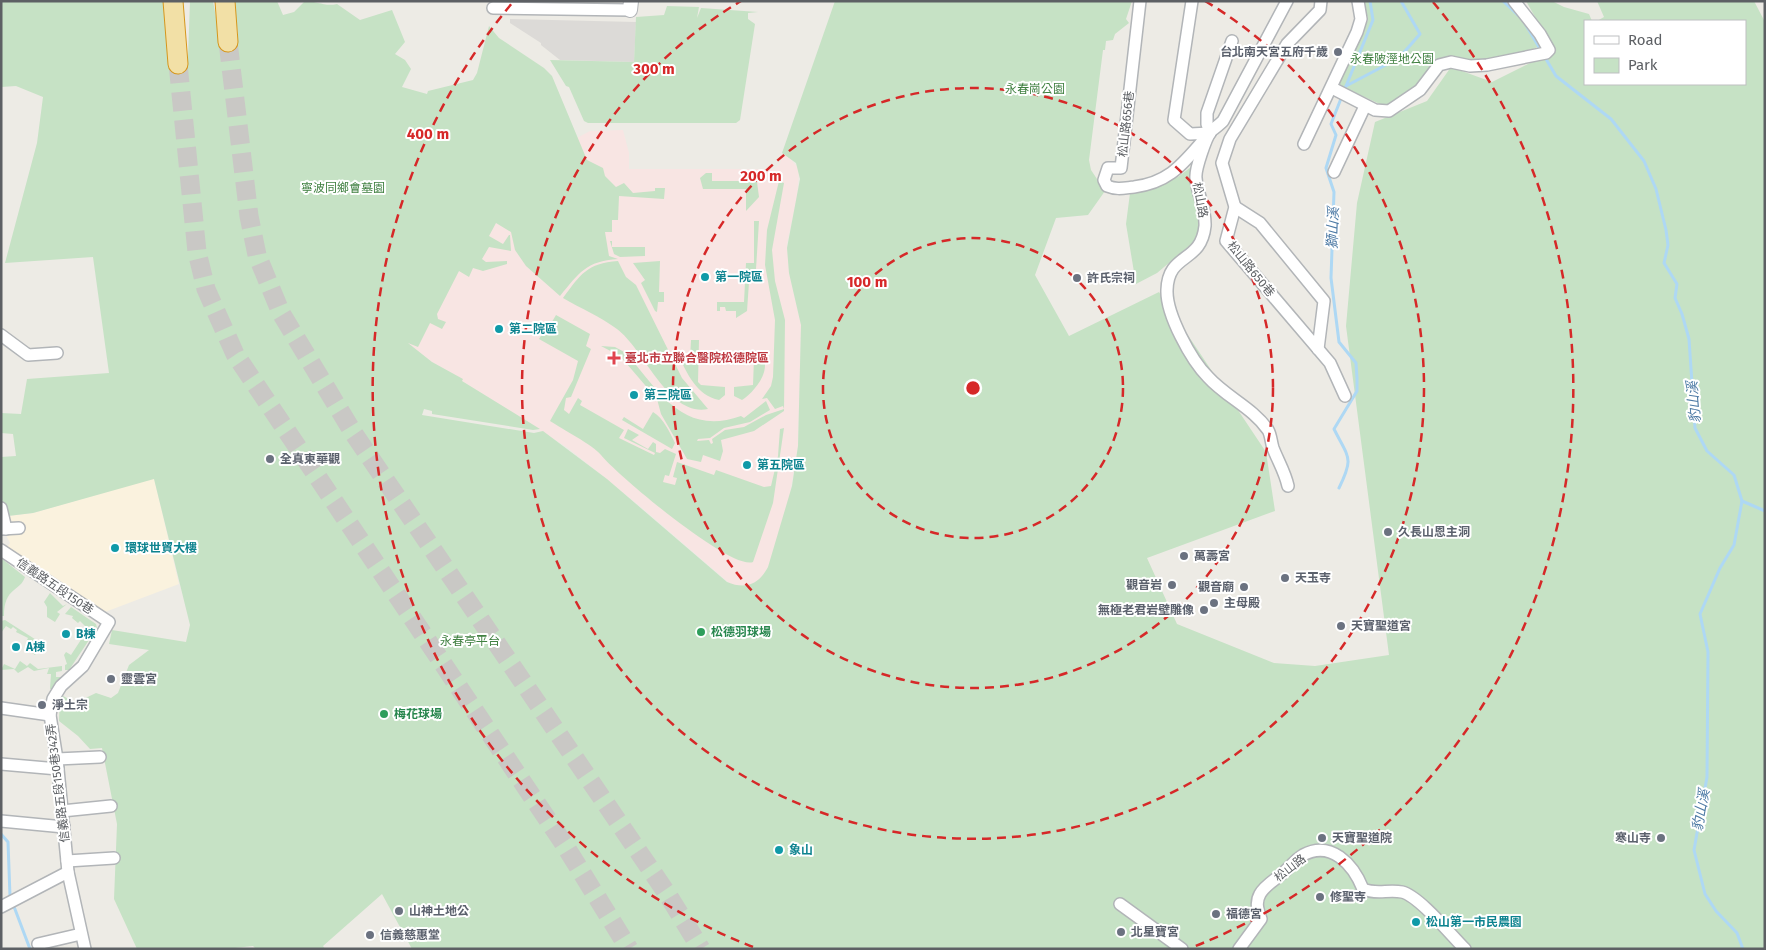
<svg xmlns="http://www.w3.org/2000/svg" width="1766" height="950" font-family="'Fira Sans','Noto Sans TC',sans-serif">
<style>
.commercial{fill:#faf2de}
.industrial{fill:#dcdad7}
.medical{fill:#f8e5e3}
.green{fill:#c6e2c5}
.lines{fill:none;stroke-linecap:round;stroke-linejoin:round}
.stream{stroke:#aed8f4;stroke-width:3}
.trunk-tunnel{stroke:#c9c8c5;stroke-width:19;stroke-dasharray:19 9;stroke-linecap:butt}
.minor-casing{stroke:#b2b5b8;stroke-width:14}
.tertiary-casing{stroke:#b2b5b8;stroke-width:16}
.trunk-casing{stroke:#d6961c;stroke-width:21}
.minor{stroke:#fff;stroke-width:11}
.tertiary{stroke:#fff;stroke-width:14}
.trunk{stroke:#f2e0a6;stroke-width:19}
.ring{fill:none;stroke:#d62828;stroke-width:2.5;stroke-dasharray:9 6}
.worship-dot{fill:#6b7280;stroke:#fff;stroke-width:2}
.culture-dot{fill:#0f9aa8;stroke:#fff;stroke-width:2}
.health-dot{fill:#e0444e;stroke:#fff;stroke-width:2}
.leisure-dot{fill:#2e9e5b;stroke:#fff;stroke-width:2}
.labels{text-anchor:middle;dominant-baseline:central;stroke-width:4;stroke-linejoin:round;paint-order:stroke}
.worship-label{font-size:12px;font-weight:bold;fill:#5b616d;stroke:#fff;text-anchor:start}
.park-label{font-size:12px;fill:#408041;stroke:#fff}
.street-label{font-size:12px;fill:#5d6064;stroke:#fff}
.culture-label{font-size:12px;font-weight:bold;fill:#0d838f;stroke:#fff;text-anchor:start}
.health-label{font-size:12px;font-weight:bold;fill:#be3a42;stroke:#fff;text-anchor:start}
.leisure-label{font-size:12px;font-weight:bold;fill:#27864d;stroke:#fff;text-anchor:start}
.water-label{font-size:14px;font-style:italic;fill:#4d7aa5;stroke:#fff}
.centre{fill:#d62828;stroke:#fff;stroke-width:2.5}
.ring-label{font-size:15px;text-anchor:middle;font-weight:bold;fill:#d62828;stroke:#fff;stroke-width:4;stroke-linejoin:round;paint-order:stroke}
</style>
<rect width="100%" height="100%" fill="#edebe5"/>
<path class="commercial" d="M154,478L179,584L105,612L7,547L10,543L6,535L8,516L33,513Z"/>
<path class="industrial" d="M510,19L636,22L634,62L560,60L541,45V43L510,23Z"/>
<path class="medical" d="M623,130L629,153V169H774L780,164L782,153L788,156L799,169L797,198L787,243L789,273L801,325L798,446L788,505L768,567L762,578L754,585L735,586L728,582L641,507L568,448L462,381V379L432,362L408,344L465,255L560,147L590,131Z"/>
<g class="green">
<path d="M1,1H167V49L170,61L186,60L188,56L190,1H213L219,34L235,40L238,34L234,1H277L283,15L294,12L305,1C317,1 325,7 337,4L360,20L392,10L405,42L395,54L405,60L411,69L402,87L427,94L428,91L473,80L477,73L489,26L499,38L544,68L552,76L587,160L603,168L605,176L616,187L624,183L633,193L655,191V188H665L664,199L619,196L618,220H612V232H605L609,256L618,259C586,261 579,273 560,296L526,266L515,250L511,232L496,223L489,236L503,244L509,235H510L511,251L489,247L482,259L486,262L507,261V264L483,271L473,268L469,277L459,271L437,314L438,319L446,322L442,329L430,323L418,347L408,343L432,362L463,379L462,381L540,429L533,430L432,414V411L424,409L422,415L534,433L543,431L607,479L727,582C746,590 759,584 768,567L792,486L798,446L799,406L801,325L789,273L787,248L800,179L796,163L782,153L835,1H1132L1126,19L1129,23L1115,34L1113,40L1106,41L1105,50H1103L1089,160L1091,170L1105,191L1088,215L1056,218L1035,275L1069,336L1159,292L1266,452L1275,511L1147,558L1177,624L1274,663L1315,666L1389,655L1346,326L1357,203L1375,122L1427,101L1451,67L1492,82L1544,56L1551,45L1526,1H1552L1564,7L1589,14L1592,21H1585V84H1745V21H1597L1604,17L1597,1H1754L1765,22V949H412L382,894L323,946L325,949H256L253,946L226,949H137L114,899L117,824L102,748L90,749L78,736L59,721L60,694L75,703L96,693L111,698L118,693L129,665L149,650L109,644L112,630L186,642L190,625L154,479L33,513L8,516L1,497V457L16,456L13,434L1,433V413L21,414L27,379L109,373L93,257L5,263L37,143L43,97L16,86L1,87Z"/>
<path d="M1364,1H1504L1527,23L1540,46L1503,62L1485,63L1446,57L1431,63C1420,93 1411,93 1384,106L1339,85L1368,20Z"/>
<path d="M667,6L699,7L697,18L701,8L758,12L748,13V19L755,24L740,120L736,123H588L584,121L569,87L566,86L550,60L634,62L636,17L664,15Z"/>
<path d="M1191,167L1200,224L1196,240L1157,273L1136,284L1126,224L1130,193L1151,188L1178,177Z"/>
<path d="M706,173H712V181H740V178L757,182L759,197L746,211V189H703L700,178Z"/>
<path d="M779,181L784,183L772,250L775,281L785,320L784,411L754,431L721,440L723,451L720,461L703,455L701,462L687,459L661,414L657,399L620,356L601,346L615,347L626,353C659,391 683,437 741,416L744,418L766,401L770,410L750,422L724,428L710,438L698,439L697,441L709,440L711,444L713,443L712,439L725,430L744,427L766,415L784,409L783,406L775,409L767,398L762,399L771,386L773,377L775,320L765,265L767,230Z"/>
<path d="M754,221H759L756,269L749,282L747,311L736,318V311H726L725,307H720V311H717V302H744L746,263H754Z"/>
<path d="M610,241H612V247H645V256L620,257L614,254Z"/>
<path d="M618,261L626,277L636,285L682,378L708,409C668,417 645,350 617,329C601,317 580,308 563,298C580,275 587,263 618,261Z"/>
<path d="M660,261L659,292H664V302H658L657,312L655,311L641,283L645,280L633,263Z"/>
<path d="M556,315L590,334L586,346L591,349L571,397L566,398L564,410L569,414L578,398L582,401L580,405L624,430L619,438L654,455L655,453L624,438L628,429L639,435L632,440L648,449L653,442L656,444V452L660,453L665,449L676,454L669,476L665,475L663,482L675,485L677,478L673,477L677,462L714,475L716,470L764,487L771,486L778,456L780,429L784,428L773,503L753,562C731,571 616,474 601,455C593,445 562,429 550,421L573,380L578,361L539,339L544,331L546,332Z"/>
<path d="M691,340H699L698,382L701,385L725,387V395L719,400C697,396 686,372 678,354H686V359H690Z"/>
<path d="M754,358H763C771,372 753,393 742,400L734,396V387L753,385Z"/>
<path d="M653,412C664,419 669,431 675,443L672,449L622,420L624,417L643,429Z"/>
<path d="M1,558L25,577C20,592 4,587 4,616H1Z"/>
<path d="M50,593L63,606L67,604L57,612L60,614L55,622L47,617V607L44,602Z"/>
<path d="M71,607L96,624L97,628L69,670H65V665L67,664L64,655L66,652L71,655L88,629L80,621L78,623L72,618L73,616L65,614Z"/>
<path d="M5,620L41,643L35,655L28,650L32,643L27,640L28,638L16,632L17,630L13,627L11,629L6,626L1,633V621Z"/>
<path d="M20,661L27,666L30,663L38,669L62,666V671L56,672V677H68L54,689H50L51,674H47L49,668L34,671L28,667L18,673L14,669L1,670L4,664L15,669Z"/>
</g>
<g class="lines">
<g class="stream">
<path d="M1503,1L1523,20L1556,76L1611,119L1644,161L1656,189L1666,230L1668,245L1664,263L1677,284L1675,298L1682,314L1689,339L1695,428L1707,451L1734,475L1742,501L1734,545L1720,568L1700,614L1708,652L1707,777L1694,850L1705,894L1716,911L1737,933L1743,949"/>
<path d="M1346,86L1373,20L1370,1"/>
<path d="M1344,90L1346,86L1399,58L1420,34L1401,1"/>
<path d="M1339,488C1354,457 1349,459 1334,429L1357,391V378L1356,363L1339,342L1331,278L1334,192L1326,168L1336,135L1331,124L1342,96"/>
<path d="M1742,501L1765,511"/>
<path d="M1,834L8,842L10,896L30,949"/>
</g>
<g class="trunk-tunnel">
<path d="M228,42L249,216L257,255L281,313L354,434L668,895L701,949"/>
<path d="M178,64L197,252L206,289L235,354L564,844L629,949"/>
</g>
<defs>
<g id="minor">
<path d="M1140,1L1121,168H1108L1104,180L1107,186C1117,190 1124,188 1134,187C1173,182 1185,160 1210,133L1190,134L1174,120L1192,1"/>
<path d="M1287,1L1223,121C1219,125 1215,128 1211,131C1206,138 1195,169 1196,178C1197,194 1206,208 1205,226C1201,264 1168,252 1167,290C1166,314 1191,360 1208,377C1226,397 1253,408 1268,430C1271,435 1271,442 1273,448C1278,461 1285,472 1288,486"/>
<path d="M1321,1L1320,10L1287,44L1230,139L1222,163L1235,207L1226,241L1330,363L1345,396"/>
<path d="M493,8L630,10"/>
<path d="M1332,88L1375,110L1389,111L1420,90L1439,65L1451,62L1470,66L1487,65L1546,53L1549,50L1540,34L1514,1"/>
<path d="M1210,133L1207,124V113L1232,41"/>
<path d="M1304,144L1357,32L1361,19L1358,1"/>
<path d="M1334,172L1365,106"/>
<path d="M1235,207L1260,223L1324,301L1318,349"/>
<path d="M1,335L28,355L57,353"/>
<path d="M1,508L6,529"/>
<path d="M1,529L19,528"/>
<path d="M1,550L109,622L83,666L61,686L53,699L50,715L57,759L68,872L85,949"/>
<path d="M1,708L50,715"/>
<path d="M57,759L100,757"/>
<path d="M1,764L58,769"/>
<path d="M62,811L111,806"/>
<path d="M1,821L64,827"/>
<path d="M67,861L114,858"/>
<path d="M1120,904L1182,949"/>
<path d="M1,907L68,872"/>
<path d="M38,944L81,934"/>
<path d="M1239,949L1261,919C1258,910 1255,903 1260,894C1264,886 1276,879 1283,873C1289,868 1296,859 1303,855C1331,840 1353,864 1363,889C1377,895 1388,889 1402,892C1419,896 1451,935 1465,949"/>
</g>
<path id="tertiary" d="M630,10L631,1"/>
<g id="trunk">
<path d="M173,1L178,64"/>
<path d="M225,1L228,42"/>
</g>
</defs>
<use href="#minor" class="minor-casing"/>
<use href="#tertiary" class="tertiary-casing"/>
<use href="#trunk" class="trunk-casing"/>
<use href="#minor" class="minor"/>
<use href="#tertiary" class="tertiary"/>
<use href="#trunk" class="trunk"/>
</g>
<g class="ring">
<circle cx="973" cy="388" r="150"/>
<circle cx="973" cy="388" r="300"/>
<path d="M1205 1A451 451 0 1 1 741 1"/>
<path d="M753 947A601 601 0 0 1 513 2M1433 2A601 601 0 0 1 1193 947"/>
</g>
<g class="worship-dot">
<circle cx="1338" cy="52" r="5"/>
<circle cx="1077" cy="278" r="5"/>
<circle cx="270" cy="459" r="5"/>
<circle cx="1388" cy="532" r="5"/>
<circle cx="1184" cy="556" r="5"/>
<circle cx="1285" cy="578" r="5"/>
<circle cx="1172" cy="585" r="5"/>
<circle cx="1244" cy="587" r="5"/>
<circle cx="1214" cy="603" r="5"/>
<circle cx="1204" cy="610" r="5"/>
<circle cx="1341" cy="626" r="5"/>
<circle cx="111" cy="679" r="5"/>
<circle cx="42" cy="705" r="5"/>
<circle cx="1322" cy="838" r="5"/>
<circle cx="1661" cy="838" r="5"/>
<circle cx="1320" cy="897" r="5"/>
<circle cx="399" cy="911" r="5"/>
<circle cx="1216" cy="914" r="5"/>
<circle cx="1121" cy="932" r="5"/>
<circle cx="370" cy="935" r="5"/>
</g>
<g class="culture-dot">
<circle cx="705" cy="277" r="5"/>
<circle cx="499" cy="329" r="5"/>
<circle cx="634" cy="395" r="5"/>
<circle cx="747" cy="465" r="5"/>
<circle cx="115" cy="548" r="5"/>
<circle cx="66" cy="634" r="5"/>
<circle cx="16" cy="647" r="5"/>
<circle cx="779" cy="850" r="5"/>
<circle cx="1416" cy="922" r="5"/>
</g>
<path class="health-dot" d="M611.5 350.5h5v5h5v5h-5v5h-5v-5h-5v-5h5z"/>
<g class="leisure-dot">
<circle cx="701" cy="632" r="5"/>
<circle cx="384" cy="714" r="5"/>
</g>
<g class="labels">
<g class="worship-label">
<text x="1328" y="52" text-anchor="end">台北南天宮五府千歲</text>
<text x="1087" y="278">許氏宗祠</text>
<text x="280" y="459">全真東華觀</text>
<text x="1398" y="532">久長山恩主洞</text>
<text x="1194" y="556">萬壽宮</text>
<text x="1295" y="578">天玉寺</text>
<text x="1162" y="585" text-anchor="end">觀音岩</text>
<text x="1234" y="587" text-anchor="end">觀音廟</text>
<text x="1224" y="603">主母殿</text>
<text x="1194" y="610" text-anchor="end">無極老君岩壁雕像</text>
<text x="1351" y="626">天寶聖道宮</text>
<text x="121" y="679">靈雲宮</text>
<text x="52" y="705">淨土宗</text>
<text x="1332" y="838">天寶聖道院</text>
<text x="1651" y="838" text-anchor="end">寒山寺</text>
<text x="1330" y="897">修聖寺</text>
<text x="409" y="911">山神土地公</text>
<text x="1226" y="914">福德宮</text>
<text x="1131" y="932">北星寶宮</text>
<text x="380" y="935">信義慈惠堂</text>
</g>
<g class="park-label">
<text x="1392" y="59">永春陂溼地公園</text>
<text x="1035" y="89">永春崗公園</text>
<text x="343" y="188">寧波同鄉會墓園</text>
<text x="470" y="641">永春亭平台</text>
</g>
<g class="street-label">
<text transform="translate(1126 124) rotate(-84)">松山路656巷</text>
<text transform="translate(1200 200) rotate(79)">松山路</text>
<text transform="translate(1251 269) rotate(51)">松山路650巷</text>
<text transform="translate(55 586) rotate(34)">信義路五段150巷</text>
<text transform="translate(58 783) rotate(-97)">信義路五段150巷342弄</text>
<text transform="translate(1290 868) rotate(-38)">松山路</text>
</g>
<g class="culture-label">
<text x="715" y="277">第一院區</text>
<text x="509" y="329">第二院區</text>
<text x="644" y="395">第三院區</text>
<text x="757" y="465">第五院區</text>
<text x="125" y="548">環球世貿大樓</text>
<text x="76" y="634">B棟</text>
<text x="26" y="647">A棟</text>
<text x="789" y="850">象山</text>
<text x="1426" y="922">松山第一市民農園</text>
</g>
<g class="health-label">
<text x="625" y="358">臺北市立聯合醫院松德院區</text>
</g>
<g class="leisure-label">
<text x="711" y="632">松德羽球場</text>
<text x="394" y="714">梅花球場</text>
</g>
<g class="water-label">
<text transform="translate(1333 228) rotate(-88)">獅山溪</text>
<text transform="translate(1694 402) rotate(-95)">豹山溪</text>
<text transform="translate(1701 810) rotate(-80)">豹山溪</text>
</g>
</g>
<circle cx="973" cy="388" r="8" class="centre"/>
<g class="ring-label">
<text x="654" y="74">300 m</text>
<text x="428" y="139">400 m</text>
<text x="761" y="181">200 m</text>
<text x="867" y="287">100 m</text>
</g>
<rect width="1766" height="950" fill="none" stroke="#5d6064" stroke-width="5"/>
<rect x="1584" y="20" width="162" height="65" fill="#ffffff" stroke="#bebfc1"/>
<rect x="1594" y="36" width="25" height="8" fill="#ffffff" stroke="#bebfc1"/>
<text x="1628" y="45" font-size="15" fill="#5d6064">Road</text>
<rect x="1594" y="58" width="25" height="15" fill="#c6e2c5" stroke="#bebfc1"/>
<text x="1628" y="70" font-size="15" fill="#5d6064">Park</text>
</svg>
